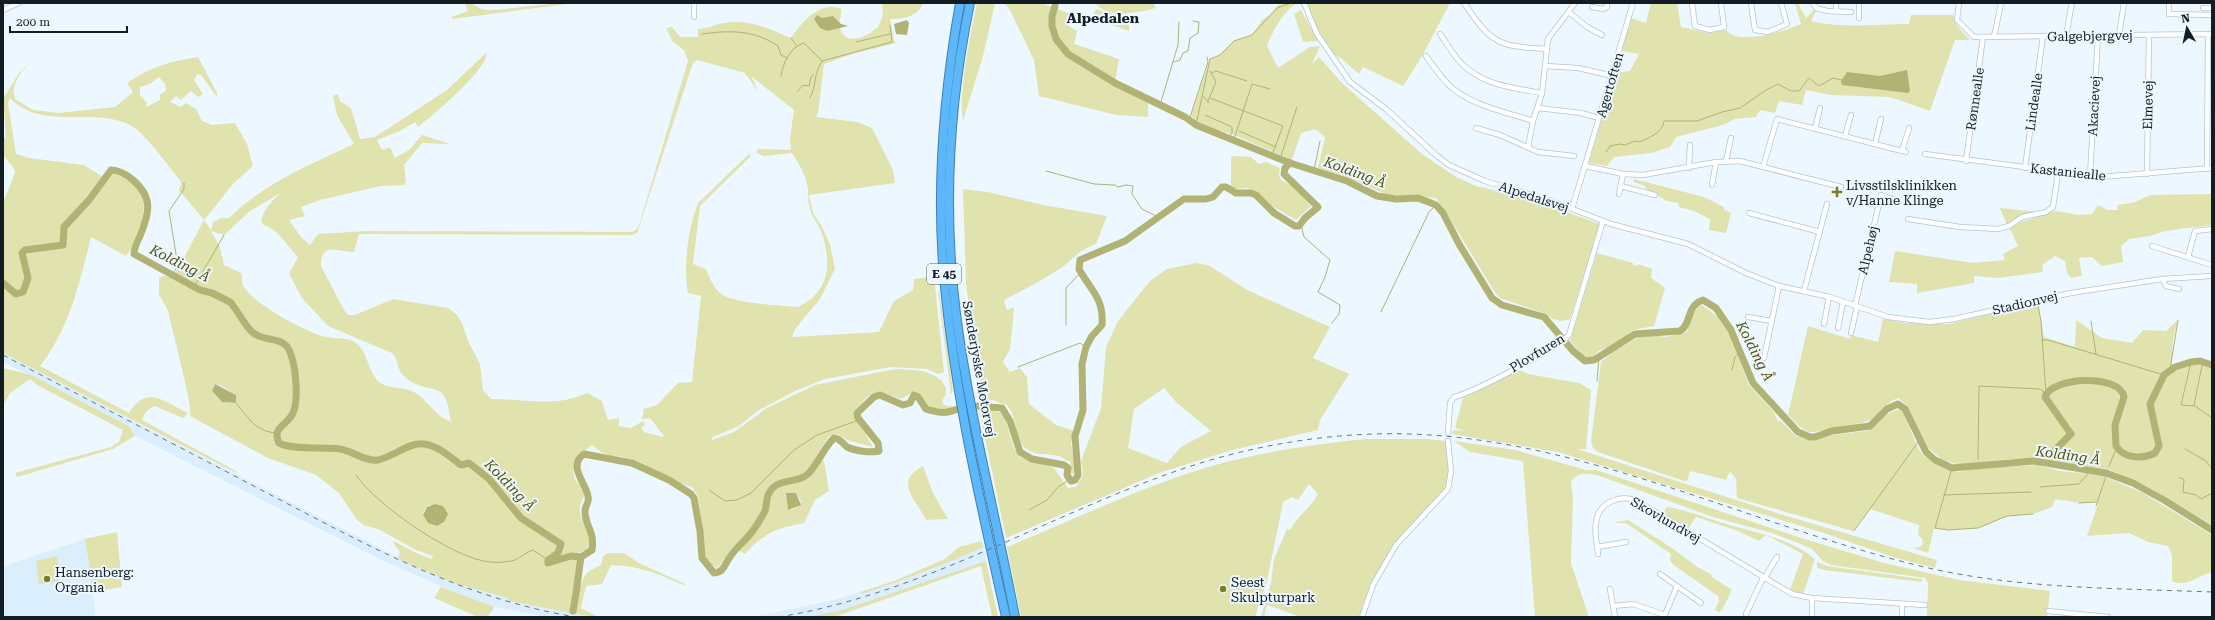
<svg xmlns="http://www.w3.org/2000/svg" width="2215" height="620" font-family="'Roboto Serif',serif">
<style>
.built{fill:#dbeefe}
.green{fill:#e0e3ad;fill-rule:evenodd}
.water{fill:#b1b374}
.lines{fill:none;stroke-linecap:round;stroke-linejoin:round}
.stream{stroke:#b1b374;stroke-width:1}
.river{stroke:#b1b374;stroke-width:7}
.minor-casing{stroke:#aec6da;stroke-width:6}
.motorway-casing{stroke:#4281af;stroke-width:10}
.minor{stroke:#fff;stroke-width:4.5}
.motorway{stroke:#5cb8fb;stroke-width:8}
.rail{stroke:#6c757d;stroke-width:1;stroke-dasharray:5 5;stroke-linecap:butt}
.poi-dot{fill:#7b7c24;stroke:#edf7ff;stroke-width:1.5}
.labels{text-anchor:middle;dominant-baseline:central;stroke-width:4;stroke-linejoin:round;paint-order:stroke}
.shield{fill:#edf7ff;stroke:#545e65;stroke-width:1}
.shield-label{font-size:12px;font-weight:bold;fill:#131c23}
.street-label{font-size:13px;fill:#131c23;stroke:#edf7ff}
.poi-label{font-size:13px;fill:#131c23;stroke:#edf7ff;text-anchor:start}
.neighbourhood-label{font-size:14px;font-weight:bold;fill:#131c23;stroke:#edf7ff}
.water-label{font-size:14px;font-style:italic;fill:#515202;stroke:#edf7ff}
</style>
<rect width="100%" height="100%" fill="#edf7ff"/>
<g class="built">
<path d="M3,353L133,420L129,427L3,362Z"/>
<path d="M133,421L399,558L457,584L508,598L509,601L593,617L540,616L495,607L447,589L382,560L135,436L131,427Z"/>
<path d="M85,539L96,617H3V566Z"/>
<path d="M984,547L986,561L842,610L807,617H752L830,601L860,592L862,594L925,572Z"/>
</g>
<g class="green">
<path d="M465,3C477,3 478,10 487,10C517,9 545,3 574,3L452,19L451,17L468,11Z"/>
<path d="M882,3H923C918,17 903,19 890,19L894,40L896,43L852,54L824,64L818,113L816,117L857,122L872,128L893,170L895,183L809,195L813,213L821,225L830,244L835,269L820,299L795,329L792,337L879,332L894,301L913,290L914,279L934,276L944,372L938,374L927,369L890,367L825,379L795,391L759,410L739,426L711,438L712,440L734,432L767,408L815,385L880,372L897,369L923,371L937,377L942,381L946,388V394L942,401L944,405L955,407C948,411 934,411 928,405C922,401 922,394 915,391L901,399L882,392V394L868,396L853,412L873,447L847,440L838,434L829,436L816,456L824,461L829,491L815,500L804,523C777,528 764,533 745,554L733,547L717,568L707,562L704,556L703,529L698,496L692,487C675,484 650,465 631,459C613,453 609,460 592,445C582,452 566,466 577,482C580,486 583,487 585,492C584,499 578,505 580,513C583,526 594,536 587,549L576,554L578,563L575,585L582,582C586,571 591,570 601,565L603,556L608,553H624L639,563L685,584L686,586C658,574 642,566 611,565L602,584L586,586L581,608L598,617H593L509,601L508,598L457,584L400,560L398,557L400,552L393,543L394,541L416,553L432,559L433,556L416,550L380,530L364,525L357,520L339,493L316,475L268,458L190,416V407L186,386L168,311L159,294V277L165,276L173,278L204,220L179,190L181,184L180,180C168,166 144,131 128,124C91,107 42,131 10,98L8,103L16,154L29,158L84,165L106,179L113,173C144,185 151,204 137,234C134,242 131,250 126,256L91,237C80,281 69,330 40,366L129,413C147,384 164,402 188,413L183,418L155,406C147,409 145,413 142,420L236,471V473L3,353V202L13,179L15,170L3,155V139L6,138L3,99L19,73L32,61C22,71 10,83 15,99L33,110L58,113L115,107L133,92L127,83C155,65 166,63 198,57L217,93V97L201,75L197,74L194,80L203,94L198,97L191,91L181,100L176,96L170,102L181,107L186,103L196,109L202,121L212,125L235,123L247,144L253,166L233,184L204,220L211,230L213,222L221,218H229C265,183 309,165 354,144L337,115L333,96L338,94L340,101L351,108L360,139L375,137L447,90L486,53C491,66 430,118 418,127L415,122L400,131L377,140L382,150L390,147L395,158L409,150L422,135L450,144L422,143L404,165L406,181L404,185L381,186L320,200L301,207L305,216L289,220L301,237L310,245L318,234L368,231L632,232L636,230L639,225L688,61L684,50L673,42L666,28L672,27L680,37H698V29C708,29 715,24 725,23C749,19 770,29 791,38C801,23 820,0 841,9C842,15 838,21 840,28C846,48 869,36 879,26L883,14ZM697,60L745,73L759,93L751,76L794,110L790,138L791,150L758,149L756,152L763,156L792,153C799,163 808,179 808,192C808,198 808,203 810,210C812,217 817,222 820,229C832,259 832,291 798,307C779,305 733,304 720,293C713,287 709,276 706,269L693,264L700,206L751,156L749,154L698,203C688,229 683,266 688,293L701,296L692,382L678,383L657,405L644,409L642,419L650,418L664,436L663,437L644,432L641,428L645,425L643,421L631,428L619,426V418L608,420L602,401L587,393C554,408 525,399 491,399L483,390L480,364L468,341L462,323L456,314L448,308L393,299L355,315H348L344,310L321,266C320,240 341,253 354,252L359,234L632,235L637,233L693,63ZM159,77L165,84L166,90L160,95V100L146,107L147,103L140,95V87L150,84ZM282,192C273,199 262,211 261,222L264,225C279,230 287,246 298,257L289,274L302,298L328,326L392,353C399,359 396,368 403,375C416,389 429,385 442,393L447,402L451,422C435,416 428,400 414,392C403,386 389,390 379,382C368,372 368,352 356,343C348,337 336,339 326,337C306,332 255,305 244,287C241,283 243,278 241,273L224,265L220,247L211,231L224,235L250,211ZM214,384L222,386L236,395V403C224,403 220,402 213,392ZM796,493L801,501L800,505L791,510L788,506L786,494ZM429,505L448,514L443,523L436,526L427,522L423,515L425,509Z"/>
<path d="M977,3H995L983,56L963,121C958,92 971,33 977,3Z"/>
<path d="M1004,3H1041L1073,15L1069,26L1077,31L1074,44L1119,59L1115,83L1148,98V117L1116,115L1039,96L1034,60L1010,10Z"/>
<path d="M1095,3H1153L1156,8C1138,12 1109,20 1095,3Z"/>
<path d="M1289,3H1297C1283,12 1273,30 1267,46L1278,68L1310,47L1320,46L1312,64L1319,57L1342,83L1422,154L1456,177L1476,186L1527,198L1600,224L1570,319L1561,321L1553,319L1543,313L1500,298L1494,291L1446,212L1436,198L1386,195L1364,184L1318,168L1325,137L1315,129L1301,133L1292,160L1232,134L1198,125L1191,115L1210,59L1220,55L1234,41L1252,35L1263,19L1270,15L1278,5Z"/>
<path d="M1306,3H1450L1421,58L1403,86L1363,67L1359,74L1342,59L1331,53L1317,27L1314,26Z"/>
<path d="M1651,3H1677L1681,27L1709,33L1726,30C1738,46 1785,31 1801,24L1795,3H1798L1806,18L1814,10L1816,11L1811,21C1843,29 1876,24 1909,24L1911,15H1953L1957,26L1970,40H1955L1930,111L1890,97L1831,95L1806,90L1802,105L1779,101L1775,113L1760,110L1756,117L1735,119L1723,125L1676,137L1670,147L1651,153L1614,157L1607,166L1589,163L1615,73L1630,71L1639,54L1621,51L1631,18L1646,23Z"/>
<path d="M1096,9L1121,16L1129,15V31L1092,18Z"/>
<path d="M1301,10L1318,41L1303,42L1294,14Z"/>
<path d="M1236,156L1251,157L1259,164L1266,162L1280,168L1279,174L1281,180L1291,185L1311,206L1296,220L1267,203L1256,191L1247,188L1237,189L1231,187V157Z"/>
<path d="M1634,179L1704,197L1724,207V210L1731,213L1726,233L1709,230L1710,219L1694,211L1679,207L1678,203L1667,201L1645,188V186L1633,182Z"/>
<path d="M963,189L988,192L1043,205L1107,216L1096,244C1077,251 1076,257 1061,268C1042,280 1024,290 1004,300L1006,308L1008,310L1013,307L1014,309L1010,349L1003,362L1010,372L1020,368L1027,377L1029,404L1056,425L1074,431L1071,444L1075,463L1074,474L1071,473L1070,462C1066,460 1062,458 1059,456C1048,453 1037,456 1028,450C1012,440 1019,418 1007,405L992,400H981L984,392L976,361L966,283Z"/>
<path d="M2212,194V225L2165,231L2150,236L2129,239L2121,246L2123,262L2102,266L2092,257L2079,258L2082,276L2071,278L2067,273L2065,261L2055,256L2042,265L2043,272L1998,278L1974,276V283L1917,293V284L1889,282L1895,251L1973,263L2005,260L2003,254L2018,246L2010,229L2021,222L2055,211L2080,215L2092,214L2098,205L2108,210H2118L2117,205L2132,203L2151,195Z"/>
<path d="M2000,208L2038,212L2007,225Z"/>
<path d="M1597,253L1633,263V265L1637,266L1638,264L1652,269L1651,278L1665,288L1654,326L1633,330L1613,346L1598,351L1594,356L1588,358L1582,355L1570,341Z"/>
<path d="M1197,263L1210,266L1247,290L1330,327L1313,358L1349,374L1320,420L1318,430L1232,450L1159,473L1006,538L979,410H991L1004,414L1014,449L1020,457L1054,468L1068,488L1076,487L1083,475L1081,461L1101,408L1106,347L1118,321L1150,281L1167,269ZM1164,388L1177,403L1211,431L1181,447L1167,463L1128,448L1134,409Z"/>
<path d="M939,291L953,391L951,394L938,292Z"/>
<path d="M2038,303L2044,337L2075,347L2076,320L2102,338L2132,343L2143,330L2166,331L2178,320L2173,339L2171,372C2186,367 2196,361 2212,369V525L2147,486L2108,469L2036,459H2009L1960,465L1943,460L1928,448L1908,407L1899,398C1886,401 1881,413 1870,420C1866,423 1813,433 1810,432C1800,430 1795,421 1788,415L1808,326L1850,339L1851,335L1878,342L1883,319L1905,323L1948,324Z"/>
<path d="M1702,305L1718,317L1731,336L1749,385L1774,412L1778,421H1781L1796,436L1813,441L1831,435L1866,431L1873,428L1884,416L1899,409L1903,412L1918,448L1922,454L1933,463L1949,471L1958,472L1980,468L2037,465L2060,471L2101,475L2141,492L2212,535V572C2199,575 2186,588 2172,581V556L2168,546L2148,542L2129,533L2087,536L2098,504L2097,502L2080,503L2055,499L2052,507L2033,514L2007,516L1978,528L1948,530L1934,529L1928,553L1913,548L1920,547L1923,544L1922,538L1918,535L1919,525L1870,509L1853,531L1737,498L1736,479L1730,471L1726,480L1690,471L1687,481H1684L1598,452L1593,448L1591,441L1601,362L1613,352L1644,334L1666,337L1687,332C1689,322 1693,309 1702,305Z"/>
<path d="M3,368L31,375L130,427L135,436L113,449L17,477L15,473L111,447L119,442L123,430L37,385L30,379L10,393L3,406Z"/>
<path d="M1518,369L1528,374L1579,383L1591,390L1586,449H1577L1783,515L1937,560L1935,568L1896,558L1824,533L1558,452L1452,434L1453,430L1465,431L1455,428L1463,398Z"/>
<path d="M1364,439H1427L1446,441C1447,453 1451,469 1448,481C1442,501 1420,514 1407,529C1386,554 1368,585 1360,617H1301L1267,605L1264,617H1261L1271,583L1274,559L1287,529L1290,530C1298,515 1310,509 1318,494L1309,484L1298,500L1292,497L1283,502L1267,581L1255,617H1021L1007,547C1080,517 1153,481 1230,461C1274,450 1319,444 1364,439Z"/>
<path d="M1454,441L1515,450L1586,470H1596L1798,537L1884,563L1959,580L2050,591L2047,617H1927L1928,583L1925,578L1831,565L1823,561L1812,549L1798,543L1772,533L1713,517L1597,475C1586,473 1579,472 1571,481L1573,497L1571,563L1588,614L1587,617H1535L1523,461L1470,452Z"/>
<path d="M923,466L933,493L948,519L926,520C916,499 893,482 923,466Z"/>
<path d="M1667,507C1686,510 1704,517 1723,523C1755,533 1788,537 1815,559L1803,594L1790,590L1803,554L1766,535L1759,541L1738,531L1696,517L1688,529L1663,513Z"/>
<path d="M1628,520L1669,546L1699,568L1711,574L1712,577L1732,590L1722,610L1719,612L1715,610L1719,601L1718,596L1675,566L1670,561L1671,554L1626,523H1612Z"/>
<path d="M117,532L122,587L93,592L85,539Z"/>
<path d="M981,541L984,547C944,565 903,580 862,594L860,592L894,581L945,559L959,547Z"/>
<path d="M57,556L61,581L39,584L36,561Z"/>
<path d="M986,561L998,617H992L981,566L834,617H807L842,610Z"/>
<path d="M1817,562L1827,566L1922,579V582L1824,570L1817,568Z"/>
<path d="M441,587L495,607L487,617H478L434,598Z"/>
</g>
<g class="water">
<path d="M817,15L822,18L833,16L841,24L848,26L827,31L820,28L814,19Z"/>
<path d="M907,20L909,23L907,35L896,34L894,24Z"/>
<path d="M1907,70L1910,91L1908,93L1842,85L1841,81L1847,72L1880,76Z"/>
<path d="M215,384L236,395V403L222,402L212,391Z"/>
<path d="M786,493H796L801,505L788,510Z"/>
<path d="M435,504L443,506L448,514L444,522L437,526L428,523L423,515L427,507Z"/>
</g>
<g class="lines">
<g class="stream">
<path d="M702,34C731,30 754,30 778,46L781,55L787,58"/>
<path d="M791,38L796,45"/>
<path d="M856,42L890,34"/>
<path d="M1174,62L1180,60L1183,53L1188,51L1190,38L1198,33L1199,22L1193,21"/>
<path d="M1212,73L1216,71L1247,81"/>
<path d="M781,76C783,63 790,47 804,43L822,61"/>
<path d="M798,91L803,85L809,86L811,77L814,75"/>
<path d="M1203,96L1209,103"/>
<path d="M810,98C817,84 813,76 822,61L892,42L890,25"/>
<path d="M1210,98L1283,126L1272,155"/>
<path d="M1208,101L1216,82L1210,71"/>
<path d="M1160,105L1178,45L1179,22"/>
<path d="M1205,115L1232,127V133L1229,137"/>
<path d="M1191,121L1190,117L1208,62L1207,57"/>
<path d="M1196,125L1210,59L1220,55L1234,41L1252,35L1277,8L1291,3"/>
<path d="M1239,131L1276,147"/>
<path d="M1234,139L1252,84L1270,89"/>
<path d="M1606,152L1610,146L1620,144L1625,145L1635,141L1639,142C1648,138 1663,133 1664,121H1697L1722,112L1740,108L1766,90L1778,84L1791,91H1799L1809,78L1819,86L1833,78L1842,80"/>
<path d="M1280,159L1297,107"/>
<path d="M1314,170L1320,141"/>
<path d="M1046,171L1094,184L1115,185L1118,187L1126,185L1133,186L1132,194L1142,209L1158,217"/>
<path d="M1301,224L1304,237L1330,260L1325,277L1318,292L1340,305L1339,314L1332,323"/>
<path d="M173,274L177,267V260L169,211L184,189V183"/>
<path d="M194,287L224,235"/>
<path d="M2038,305L2041,321L2046,394"/>
<path d="M1381,312L1429,212L1436,205"/>
<path d="M2091,321L2096,354"/>
<path d="M1066,325V288L1081,272"/>
<path d="M2042,340H2048L2164,375"/>
<path d="M2191,362L2181,405L2195,406L2212,418"/>
<path d="M1018,367L1080,343L1086,347"/>
<path d="M1732,370L1735,357L1741,351"/>
<path d="M2170,370L2178,320"/>
<path d="M1597,381L1599,357"/>
<path d="M236,403C249,418 255,432 277,433"/>
<path d="M2194,405L2203,361"/>
<path d="M2185,449L2206,461L2212,469"/>
<path d="M1978,459L1979,386L2040,389L2043,391L2045,395"/>
<path d="M1979,462V465"/>
<path d="M2109,466L2117,447"/>
<path d="M1952,468L1935,528L1948,530L1978,528L2007,516L2033,514"/>
<path d="M356,475C376,505 454,559 490,562C497,563 508,562 515,560C521,557 527,552 533,550L548,560"/>
<path d="M2179,478L2184,479L2183,492L2196,495L2201,499L2212,493"/>
<path d="M2040,487L2079,484L2091,470"/>
<path d="M709,490L725,501L737,500L751,493L794,450L817,435L859,420"/>
<path d="M1944,495L2031,492"/>
<path d="M2079,503L2096,502"/>
<path d="M2096,506L2108,470"/>
<path d="M1029,510L1047,500L1059,486L1070,480"/>
<path d="M1854,531L1919,441"/>
</g>
<g class="river">
<path d="M1055,6L1052,16V26L1056,39L1068,54L1115,83L1185,117L1196,125L1290,163L1347,181L1377,196L1396,199L1418,198L1436,205L1443,213L1459,244L1492,298L1502,305L1544,317L1573,351L1585,361L1594,360L1635,334L1680,331C1692,324 1686,305 1703,300L1716,308L1731,330L1753,383L1798,432L1810,437H1815L1832,431L1870,426L1887,409L1898,404L1905,409L1926,452L1935,460L1952,468L2034,461L2106,473L2133,483L2164,500L2212,530"/>
<path d="M3,283L16,294L23,292L28,278L22,253L25,250L63,245L64,227L89,200L111,170C120,170 127,175 133,180C154,198 149,214 140,236C137,242 134,248 134,254L200,290L212,293L230,302"/>
<path d="M231,303C238,311 247,330 255,334C266,342 282,336 289,350C296,364 299,399 293,413C288,425 271,427 279,443C290,450 325,447 340,449C353,451 365,462 378,460C393,457 409,442 424,444C439,446 450,457 461,465L469,463L489,479L521,518L561,544L558,553L548,560V563L571,556L581,557L592,550C595,530 585,527 585,511C585,505 590,502 588,496C586,483 567,466 584,454L632,463L669,480L691,494L694,498L700,531L702,558L714,573C725,572 724,564 730,557C736,547 747,540 754,529C758,523 762,517 765,511C767,505 766,498 769,493C777,477 799,484 809,473C818,463 824,448 834,438C840,438 842,443 847,447C855,451 870,453 879,451L878,443L858,418L857,413L874,397L880,395L903,405L910,403L914,395L918,397L926,409C938,413 946,414 958,409"/>
<path d="M977,406L1002,408L1010,421L1020,452L1032,459L1064,465L1068,468L1067,475L1071,481L1075,480L1078,475L1075,436L1083,410L1082,364L1086,347L1092,336L1102,325C1104,298 1091,291 1079,269L1080,260L1125,241L1184,199H1206L1213,197L1222,187H1226L1236,193H1251L1256,195L1274,213L1295,226H1299L1305,218L1318,207L1284,174L1285,168L1290,163"/>
<path d="M2050,455L2071,434L2045,397C2052,376 2120,374 2124,397L2115,425L2116,446C2124,459 2143,459 2155,453L2159,446L2150,404L2164,375L2175,367L2191,362L2200,361L2212,365"/>
<path d="M577,585L581,557"/>
<path d="M573,611L577,587"/>
</g>
<defs>
<g id="minor">
<path d="M1304,3L1317,34L1350,82L1386,109L1436,155L1449,165L1485,181L1552,201L1611,224L1688,244L1746,273L1779,286L1830,297L1888,317L1929,322L1954,319L2071,293L2162,279L2212,276"/>
<path d="M1464,3C1492,44 1497,46 1546,49"/>
<path d="M1692,3L1695,26L1710,30L1724,27L1721,3"/>
<path d="M1751,3L1755,30L1768,32L1787,24L1781,3"/>
<path d="M1813,3L1816,8L1827,11L1851,12"/>
<path d="M1836,3V11"/>
<path d="M1859,3V18"/>
<path d="M1959,3L1957,20L1974,37L2212,34"/>
<path d="M2169,3V14L2212,15"/>
<path d="M1592,7L1603,9L1607,7V3"/>
<path d="M2203,8H2212"/>
<path d="M3,10L19,3"/>
<path d="M1570,13L1587,27L1602,35"/>
<path d="M694,17V3"/>
<path d="M1440,34C1448,45 1455,58 1464,66C1486,86 1515,88 1542,93"/>
<path d="M2119,35L2124,3"/>
<path d="M2066,36L2072,3"/>
<path d="M1994,37L2001,3"/>
<path d="M1426,56C1434,67 1441,78 1451,87C1473,106 1506,112 1533,121"/>
<path d="M1545,66L1578,68L1609,75"/>
<path d="M1538,108L1581,113L1595,117"/>
<path d="M1476,128L1500,135L1538,152L1574,156"/>
<path d="M1815,129L1820,108"/>
<path d="M1845,136L1851,115"/>
<path d="M1875,144L1881,119"/>
<path d="M1528,148L1533,121L1542,93L1548,39L1575,3"/>
<path d="M1902,151L1909,128"/>
<path d="M1925,154L2100,177L2212,168"/>
<path d="M1726,161L1731,138"/>
<path d="M1966,161L1983,37"/>
<path d="M1585,166L1623,174L1643,175L1716,162L1740,161L1841,187"/>
<path d="M1763,167L1777,119L1906,152"/>
<path d="M1689,168L1690,145"/>
<path d="M2025,168L2043,36"/>
<path d="M2207,169L2208,34"/>
<path d="M2147,174L2149,35"/>
<path d="M2090,176L2098,36"/>
<path d="M1712,185L1716,162"/>
<path d="M1621,186L1655,195"/>
<path d="M1619,194L1623,174"/>
<path d="M1572,209L1633,3"/>
<path d="M1749,213L1820,232"/>
<path d="M1908,219L1960,227L1998,229L2009,226L2022,217L2046,212L2053,207L2058,173"/>
<path d="M2152,246L2212,265"/>
<path d="M2188,257L2195,231L2212,229"/>
<path d="M2162,279L2166,286L2179,289"/>
<path d="M1804,291L1827,204"/>
<path d="M1855,306L1881,195L1895,200"/>
<path d="M1748,317L1772,321"/>
<path d="M1824,324L1829,297"/>
<path d="M1838,328L1843,302"/>
<path d="M1851,333L1857,307"/>
<path d="M1764,358L1779,286"/>
<path d="M1448,433L1450,403L1454,397C1474,392 1555,350 1569,335L1603,221"/>
<path d="M1597,547L1626,542"/>
<path d="M1598,554C1597,544 1594,532 1596,522C1599,502 1620,494 1637,501L1792,594L1812,598L1925,605"/>
<path d="M1660,574L1701,603"/>
<path d="M1764,579L1777,557"/>
<path d="M1610,589L1615,617"/>
<path d="M1613,606L1633,604L1665,615"/>
<path d="M2048,611L2108,617"/>
<path d="M1746,614L1763,578"/>
<path d="M1362,617L1373,585L1396,545L1448,489L1451,471L1448,441"/>
<path d="M1664,617L1677,586"/>
<path d="M1812,617V598"/>
<path d="M1902,617V604"/>
</g>
<g id="motorway">
<path d="M960,3C944,93 936,185 944,276C954,391 981,505 1006,617"/>
<path d="M970,3C949,104 943,211 956,314C969,416 996,516 1015,617"/>
</g>
</defs>
<use href="#minor" class="minor-casing"/>
<use href="#motorway" class="motorway-casing"/>
<use href="#minor" class="minor"/>
<use href="#motorway" class="motorway"/>
<g class="rail">
<path d="M3,355C90,401 178,446 265,492C367,545 461,598 576,617"/>
<path d="M778,617C924,594 1052,512 1191,466C1250,447 1312,436 1374,434C1560,428 1731,518 1908,563C2007,589 2111,588 2212,592"/>
</g>
</g>
<g class="poi-dot">
<path d="M1835 186h4v4h4v4h-4v4h-4v-4h-4v-4h4z"/>
<circle cx="47" cy="579" r="4"/>
<circle cx="1223" cy="589" r="4"/>
</g>
<g class="labels">
<rect class="shield" x="927" y="264" width="34" height="20" rx="3"/>
<g class="shield-label">
<text x="944" y="274">E 45</text>
</g>
<g class="street-label">
<text transform="translate(2090 36) rotate(-1)">Galgebjergvej</text>
<text transform="translate(1610 85) rotate(-74)">Agertoften</text>
<text transform="translate(1975 99) rotate(-82)">Rønnealle</text>
<text transform="translate(2034 102) rotate(-82)">Lindealle</text>
<text transform="translate(2148 105) rotate(-89)">Elmevej</text>
<text transform="translate(2094 106) rotate(-87)">Akacievej</text>
<text transform="translate(2068 172) rotate(6)">Kastaniealle</text>
<text transform="translate(1534 197) rotate(18)">Alpedalsvej</text>
<text transform="translate(1868 250) rotate(-77)">Alpehøj</text>
<text transform="translate(2025 303) rotate(-13)">Stadionvej</text>
<text transform="translate(1537 353) rotate(-31)">Plovfuren</text>
<text transform="translate(979 369) rotate(80)">Sønderjyske Motorvej</text>
<text transform="translate(1666 520) rotate(30)">Skovlundvej</text>
</g>
<g class="poi-label">
<text x="1846" y="185">Livsstilsklinikken<tspan x="1846" dy="15">v/Hanne Klinge</tspan></text>
<text x="55" y="572">Hansenberg:<tspan x="55" dy="15">Organia</tspan></text>
<text x="1231" y="582">Seest<tspan x="1231" dy="15">Skulpturpark</tspan></text>
</g>
<g class="neighbourhood-label">
<text x="1103" y="18">Alpedalen</text>
</g>
<g class="water-label">
<text transform="translate(1355 172) rotate(20)">Kolding Å</text>
<text transform="translate(180 263) rotate(27)">Kolding Å</text>
<text transform="translate(1755 351) rotate(63)">Kolding Å</text>
<text transform="translate(2068 455) rotate(8)">Kolding Å</text>
<text transform="translate(510 485) rotate(46)">Kolding Å</text>
</g>
</g>
<rect width="2215" height="620" fill="none" stroke="#131c23" stroke-width="8"/>
<g transform="translate(2187 28) rotate(351)" stroke="#edf7ff" stroke-width="3" paint-order="stroke">
<path d="M0-3L7 15L0 10L-7 15Z" fill="#131c23"/>
<text y="-6" font-size="11" font-weight="bold" text-anchor="middle" fill="#131c23">N</text>
</g>
<path d="M10 26v6h117v-6" fill="none" stroke="#131c23" stroke-width="2"/>
<text x="16" y="26" font-size="12" fill="#131c23" stroke="#edf7ff" stroke-width="3" paint-order="stroke">200 m</text>
</svg>
